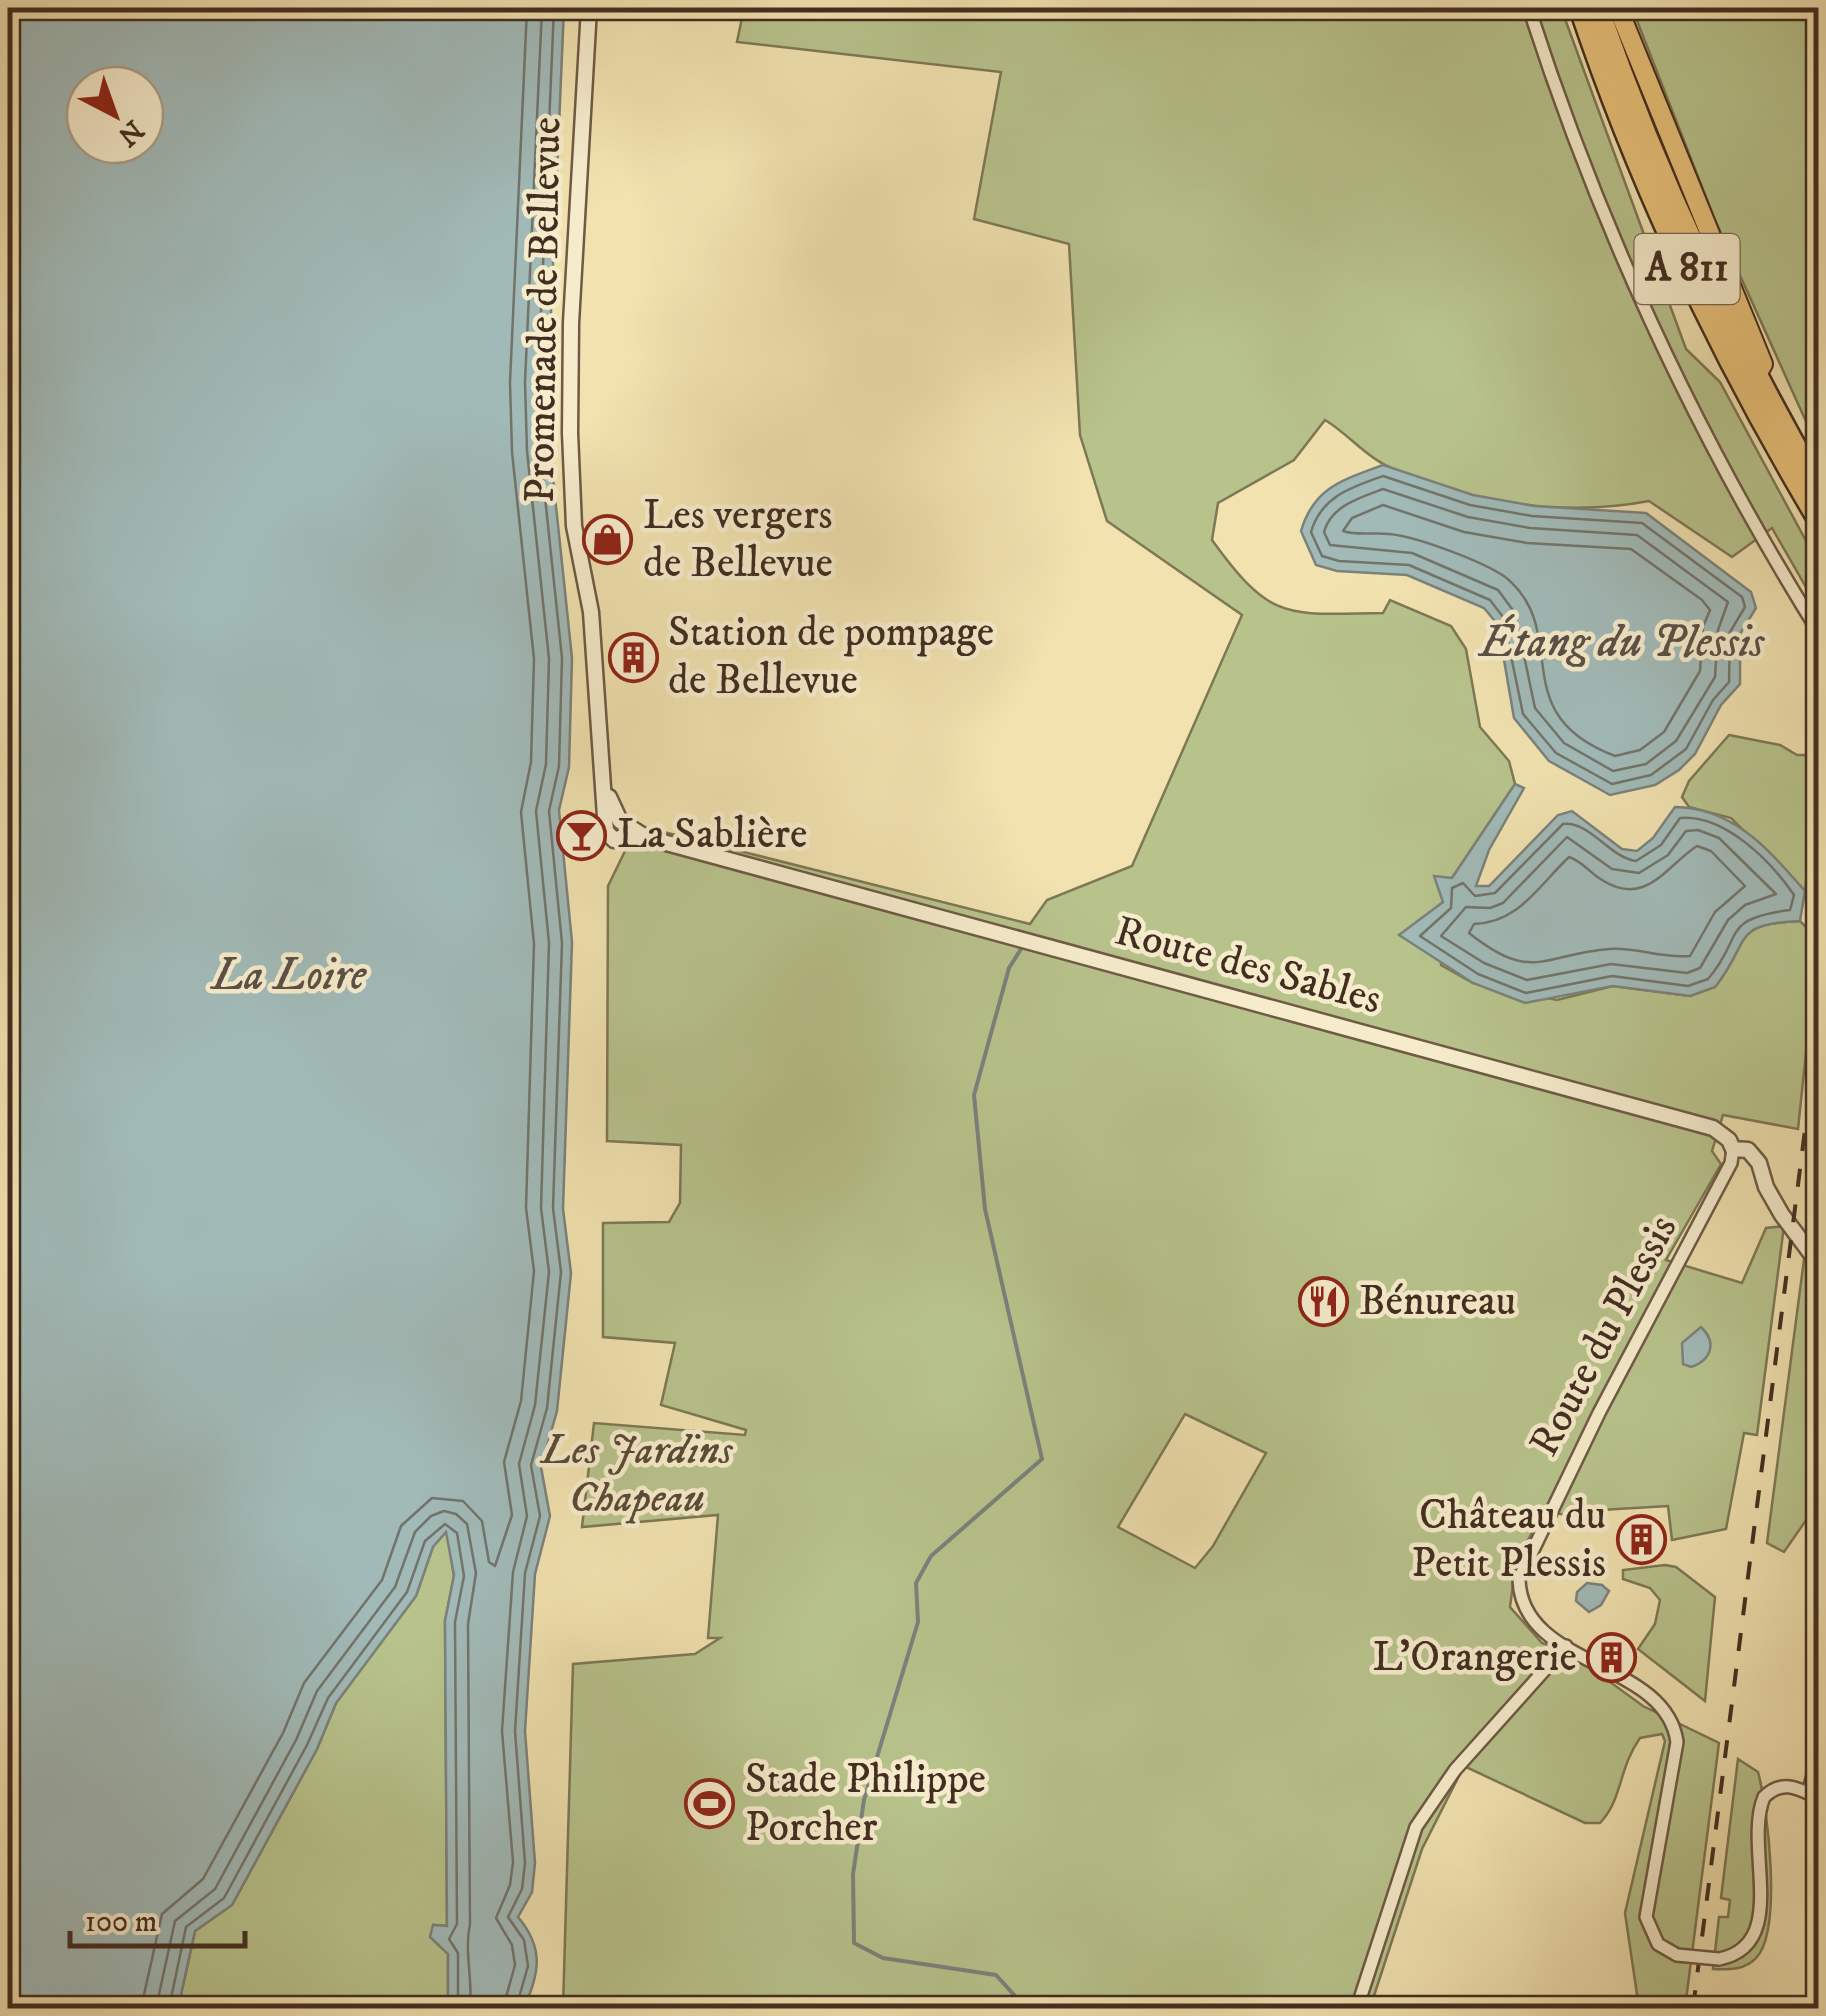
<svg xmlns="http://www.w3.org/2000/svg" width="1826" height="2016" font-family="'IM FELL DW Pica',serif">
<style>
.green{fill:#b8c38c;stroke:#7d7856;stroke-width:2.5;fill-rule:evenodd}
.water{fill:#a1bab8;stroke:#7b827c;stroke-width:2.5;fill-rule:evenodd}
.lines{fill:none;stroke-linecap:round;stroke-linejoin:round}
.shore{stroke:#72746c;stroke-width:2.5}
.stream{stroke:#7b827c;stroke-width:4}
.minor-casing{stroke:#6e5a45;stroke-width:16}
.tertiary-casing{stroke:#6e5a45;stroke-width:19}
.trunk-casing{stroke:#422d21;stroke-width:22}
.motorway-casing{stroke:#422d21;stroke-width:25}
.minor{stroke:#f6eccc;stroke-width:11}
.tertiary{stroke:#f6eccc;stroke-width:14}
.trunk{stroke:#e8c178;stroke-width:18}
.motorway{stroke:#e8c178;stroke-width:20}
.rail{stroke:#422d21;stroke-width:4;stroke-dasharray:18 18;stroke-linecap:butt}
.minor-bridge-casing{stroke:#6e5a45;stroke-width:16;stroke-linecap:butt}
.minor-bridge{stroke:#f6eccc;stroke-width:11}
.labels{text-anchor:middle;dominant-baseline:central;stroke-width:9;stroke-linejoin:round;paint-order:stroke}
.shield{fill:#f6eccc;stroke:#786654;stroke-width:2.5}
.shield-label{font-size:40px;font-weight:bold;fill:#422d21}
.street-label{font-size:42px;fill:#422d21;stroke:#f6eccc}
.poi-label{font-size:42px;fill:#422d21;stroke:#f6eccc;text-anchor:start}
.park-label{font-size:42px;font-style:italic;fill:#5a4b36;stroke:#f6eccc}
.water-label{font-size:45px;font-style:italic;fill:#5a5047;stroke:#f6eccc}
</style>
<rect width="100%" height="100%" fill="#f1e2b0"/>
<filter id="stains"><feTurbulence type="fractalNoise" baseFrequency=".002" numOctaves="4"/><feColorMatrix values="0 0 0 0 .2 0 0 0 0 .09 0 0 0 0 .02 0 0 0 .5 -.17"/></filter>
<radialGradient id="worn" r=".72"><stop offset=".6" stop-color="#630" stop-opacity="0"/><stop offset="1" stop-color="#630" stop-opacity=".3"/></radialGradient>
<g class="green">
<path d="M744,8H1561L1686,349L1720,382L1818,563V608L1772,528L1732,557L1649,501C1566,517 1464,503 1387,466C1364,455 1347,433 1325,420L1294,460L1218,503L1212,540C1272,623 1286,614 1383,613L1390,600L1451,626L1466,649L1480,727L1509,761L1515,784L1452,878L1443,902L1441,965L1473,983L1557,1000L1613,986L1690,996L1715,987C1752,941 1729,924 1800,921L1818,939L1798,1129L1723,1115L1712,1151L1721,1164L1666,1260L1742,1283L1766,1228L1784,1226L1757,1435L1744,1433L1726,1529L1672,1540L1668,1506L1601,1510L1600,1524L1545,1510L1516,1561L1510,1607L1542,1643L1569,1652L1643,1706L1719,1743L1685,2008H1639L1625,1913L1665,1741L1662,1734L1640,1738C1618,1769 1623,1799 1600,1823H1585L1464,1766L1422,1849L1370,2008H563L573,1664L695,1654L720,1638H708L718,1515L582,1527L594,1423L745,1435L746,1430L661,1405L675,1343L603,1337V1223L669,1222L680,1203L681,1145L607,1141L608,886L627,847L656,830L1030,924L1047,900L1132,866L1242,615L1107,521L1080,435L1069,244L974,219L1001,72L737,42ZM1185,1414L1266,1453L1213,1546L1195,1568L1118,1527Z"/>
<path d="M1632,8H1818V448L1715,220Z"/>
<path d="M1729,735L1780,745L1797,755H1817L1818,782L1805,891L1731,818L1689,807L1682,797L1689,781Z"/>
<path d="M1818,1152V1503L1784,1552L1767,1543Z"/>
<path d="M447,1531L454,1576L445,1621L447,1926L434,1925L448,1954V2008H178L195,1931L232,1905L317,1749L336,1703L416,1596L433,1546Z"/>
<path d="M1665,1565L1676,1567L1715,1597L1705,1701L1638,1649L1655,1624L1660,1600L1650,1588L1623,1579V1570Z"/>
<path d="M1738,1759L1758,1772C1768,1809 1782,1928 1757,1957C1746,1970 1729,1970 1713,1969L1719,1917H1728L1730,1900L1721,1898Z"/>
</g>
<g class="water">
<path d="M8,8H564L548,382L550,449L572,658L569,767L559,810L572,942L563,1209L571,1273L557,1411L541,1467L550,1516L535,1574L525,1731L535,1863L532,1892L518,1917C544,1948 540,1972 524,2008H448V1954L430,1937L433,1925L447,1926L445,1621L454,1575L446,1532L433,1547L416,1596L336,1703L317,1749L232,1905L195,1931L178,2008H8ZM85,85H145V145H85Z"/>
<path d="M1383,465L1473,495L1534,506L1646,513L1751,592L1756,608L1740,634V684L1721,705L1695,754L1679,770L1655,785L1610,795L1549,761L1514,718L1503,654L1494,620L1484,608L1407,575L1337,571L1316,565L1301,531C1314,487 1343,480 1383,465Z"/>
<path d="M1515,784L1524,788L1489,850L1476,886H1489L1558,815L1572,811L1622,849L1637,851L1653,838L1675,807C1734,808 1768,849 1805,891L1800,921C1729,924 1752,941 1715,987L1690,996L1613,986L1525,1003L1473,983L1399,935L1443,902L1434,876L1452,878Z"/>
<path d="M1701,1327C1717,1342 1712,1360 1691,1367L1683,1364L1682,1343Z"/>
<path d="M1587,1583L1602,1585L1609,1591L1601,1605L1589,1612L1576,1601L1577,1592Z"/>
</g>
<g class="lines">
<g class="shore">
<path d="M1383,476L1470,505L1532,516L1642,523L1742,597L1745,607L1730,632L1729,682L1713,700L1686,749L1651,775L1612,784L1556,753L1523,714L1503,617L1490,600L1409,565L1339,561L1322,556L1311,532C1321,497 1351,487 1383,476Z"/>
<path d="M1383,489L1468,517L1530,528L1637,535L1728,602L1718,630L1715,677L1676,741L1646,764L1613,771L1564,743L1535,708L1515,613L1498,590L1412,553L1330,545L1324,532C1331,506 1359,498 1383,489Z"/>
<path d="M1383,505L1464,532L1527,543L1631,549L1702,600L1710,610L1703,627L1700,671L1664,732L1640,750L1615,756C1505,714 1570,637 1510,581C1492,564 1415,536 1389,534C1374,532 1357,536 1343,531L1352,518Z"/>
<path d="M1680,818C1724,814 1770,860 1794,895L1790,910C1719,919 1745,936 1708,979L1688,986L1612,976L1526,993L1478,974L1420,936L1451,908L1452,888L1463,883L1475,896L1495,893L1563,824C1590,821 1609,857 1636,861L1661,845Z"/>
<path d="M1698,830L1719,838L1776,894L1745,905L1728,920L1700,968L1687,973L1611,964L1527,980L1484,963L1441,936L1466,907L1490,908L1503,903L1567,837L1612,869L1639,873L1668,855L1686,831Z"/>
<path d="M1697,846L1711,851L1745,886L1715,912L1690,956C1663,959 1636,947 1610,949C1542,954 1533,984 1469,933L1474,924C1519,923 1539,885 1569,857C1582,861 1590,873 1602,880C1646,908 1667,865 1697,846Z"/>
<path d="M141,2008L162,1914L203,1879L283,1733L304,1683L382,1580L401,1526L432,1498L463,1501L482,1521L489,1562L495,1566L512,1515L504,1462L521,1401L534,1271L526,1208L534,944L521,812L531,762L534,659L512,452L510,382L527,8"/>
<path d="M156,2008L175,1921L215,1889L296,1740L317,1691L395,1587L415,1532L431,1516L444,1511L456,1514L467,1524L476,1573L468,1624L470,1925C464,1950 473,1981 470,2008"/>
<path d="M169,2008L186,1927L224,1898L307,1745L328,1698L407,1592L425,1541L445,1524L457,1533L464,1576L455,1622L457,1924L449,1939L458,1953V2008"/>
<path d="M503,2008L515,1965L512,1945L496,1918L510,1885L513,1862L502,1731L513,1572L527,1516L519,1464L535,1405L549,1272L541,1208L549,943L536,811L546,764L549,659L527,451L525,382L542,8"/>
<path d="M516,2008L528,1966L524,1940L508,1917L522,1889L525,1863L515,1731L525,1573L540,1516L531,1465L547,1408L561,1272L553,1208L562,943L549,811L559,766L562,658L540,450L538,382L554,8"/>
</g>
<path class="stream" d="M1021,949L1009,968L974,1095L985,1209L1042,1459L931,1556L916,1583L918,1622L864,1800L853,1874L854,1943L883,1958L996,1975L1026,2008"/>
<defs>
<g id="minor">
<path d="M1529,8C1600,229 1695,434 1818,631"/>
<path d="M1808,1793L1818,1758"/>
<path d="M1677,1955L1658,1944L1646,1917L1677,1742C1666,1660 1521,1668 1519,1579L1599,1413L1731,1163L1733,1149"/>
<path d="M1719,1959C1791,1945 1743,1847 1764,1797C1782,1779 1798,1788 1818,1798"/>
<path d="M1357,2008L1416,1827L1455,1770L1566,1646"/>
</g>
<g id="tertiary">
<path d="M589,8L571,323L570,433L574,526L591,612L606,831L614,840L623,837"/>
<path d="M609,797L620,821L647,838"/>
<path d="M623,837L648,838L1713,1128L1729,1140L1733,1149L1748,1150L1759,1163L1766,1187L1782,1215L1818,1263"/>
</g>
<path id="trunk" d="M1618,8L1763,364L1757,374"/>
<g id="motorway">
<path d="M1580,8C1639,185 1722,358 1818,519"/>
<path d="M1598,8C1656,173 1730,334 1818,486"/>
</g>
</defs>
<use href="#minor" class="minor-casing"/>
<use href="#tertiary" class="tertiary-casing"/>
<use href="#trunk" class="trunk-casing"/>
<use href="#motorway" class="motorway-casing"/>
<use href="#minor" class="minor"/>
<use href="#tertiary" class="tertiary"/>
<use href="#trunk" class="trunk"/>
<use href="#motorway" class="motorway"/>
<path class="rail" d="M1693,2008L1818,1028"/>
<defs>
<path id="minor-bridge" d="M1677,1955L1719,1959"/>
</defs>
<use href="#minor-bridge" class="minor-bridge-casing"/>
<use href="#minor-bridge" class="minor-bridge"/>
</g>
<defs>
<symbol id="shop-ring" viewBox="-11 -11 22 22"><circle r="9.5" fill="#f6eccc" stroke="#8f2418" stroke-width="1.5"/><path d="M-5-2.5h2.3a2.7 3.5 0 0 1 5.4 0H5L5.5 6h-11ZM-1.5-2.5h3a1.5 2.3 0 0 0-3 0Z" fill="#8f2418"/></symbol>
<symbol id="building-ring" viewBox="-11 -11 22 22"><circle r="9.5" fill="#f6eccc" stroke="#8f2418" stroke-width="1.5"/><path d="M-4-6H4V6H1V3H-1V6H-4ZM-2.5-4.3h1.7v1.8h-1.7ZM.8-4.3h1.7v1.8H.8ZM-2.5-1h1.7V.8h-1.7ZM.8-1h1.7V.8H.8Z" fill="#8f2418"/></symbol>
<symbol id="bar-ring" viewBox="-11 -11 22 22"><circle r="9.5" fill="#f6eccc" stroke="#8f2418" stroke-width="1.5"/><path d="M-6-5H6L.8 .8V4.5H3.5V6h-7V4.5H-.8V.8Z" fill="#8f2418"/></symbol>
<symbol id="restaurant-ring" viewBox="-11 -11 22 22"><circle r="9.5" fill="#f6eccc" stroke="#8f2418" stroke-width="1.5"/><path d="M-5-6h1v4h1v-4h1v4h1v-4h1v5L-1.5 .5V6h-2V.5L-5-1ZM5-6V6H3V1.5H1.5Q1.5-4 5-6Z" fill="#8f2418"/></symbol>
<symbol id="stadium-ring" viewBox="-11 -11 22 22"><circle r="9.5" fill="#f6eccc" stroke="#8f2418" stroke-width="1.5"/><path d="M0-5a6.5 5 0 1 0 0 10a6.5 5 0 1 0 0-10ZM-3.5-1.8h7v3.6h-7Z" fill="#8f2418"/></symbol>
</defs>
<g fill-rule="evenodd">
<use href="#shop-ring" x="580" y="512" width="55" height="55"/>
<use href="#building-ring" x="606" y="630" width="55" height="55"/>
<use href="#bar-ring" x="554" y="808" width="55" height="55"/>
<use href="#restaurant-ring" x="1296" y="1274" width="55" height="55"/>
<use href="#building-ring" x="1614" y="1512" width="55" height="55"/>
<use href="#building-ring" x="1584" y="1630" width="55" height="55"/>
<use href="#stadium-ring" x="682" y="1776" width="55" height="55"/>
</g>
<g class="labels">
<rect class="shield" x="1634.5" y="234" width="105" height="70" rx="8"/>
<g class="shield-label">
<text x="1687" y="269">A 811</text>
</g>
<g class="street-label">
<text transform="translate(544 310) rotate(-89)">Promenade de Bellevue</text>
<text transform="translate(1248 966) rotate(15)">Route des Sables</text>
<text transform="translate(1604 1336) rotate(-62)">Route du Plessis</text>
</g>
<g class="poi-label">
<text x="643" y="516">Les vergers<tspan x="643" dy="48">de Bellevue</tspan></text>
<text x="668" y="633">Station de pompage<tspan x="668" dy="48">de Bellevue</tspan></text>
<text x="617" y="835">La Sablière</text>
<text x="1359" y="1302">Bénureau</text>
<text x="1606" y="1516" text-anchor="end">Château du<tspan x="1606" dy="48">Petit Plessis</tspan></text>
<text x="1577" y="1658" text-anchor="end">L'Orangerie</text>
<text x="745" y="1780">Stade Philippe<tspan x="745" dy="48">Porcher</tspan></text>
</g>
<g class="park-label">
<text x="637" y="1451">Les Jardins<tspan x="637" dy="48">Chapeau</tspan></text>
</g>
<g class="water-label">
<text x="1622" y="643">Étang du Plessis</text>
<text x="289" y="976">La Loire</text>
</g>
</g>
<rect width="1826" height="2016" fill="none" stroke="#f1e2b0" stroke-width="40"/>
<rect x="10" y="10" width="1806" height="1996" fill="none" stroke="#422d21" stroke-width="5"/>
<rect x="20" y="20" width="1786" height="1976" fill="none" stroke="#422d21" stroke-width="2.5"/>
<g transform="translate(115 115) rotate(139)"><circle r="48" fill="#f6eccc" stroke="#aea088" stroke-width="2.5"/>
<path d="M0-8L18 38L0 25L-18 38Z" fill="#8f2418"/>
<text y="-15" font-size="28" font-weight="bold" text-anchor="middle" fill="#422d21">N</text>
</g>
<path d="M70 1931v15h175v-15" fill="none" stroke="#422d21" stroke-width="5"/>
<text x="85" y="1931" font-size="30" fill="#422d21" stroke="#f6eccc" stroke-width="8" paint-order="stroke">100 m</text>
<rect width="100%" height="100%" filter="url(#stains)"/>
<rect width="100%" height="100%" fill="url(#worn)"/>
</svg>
